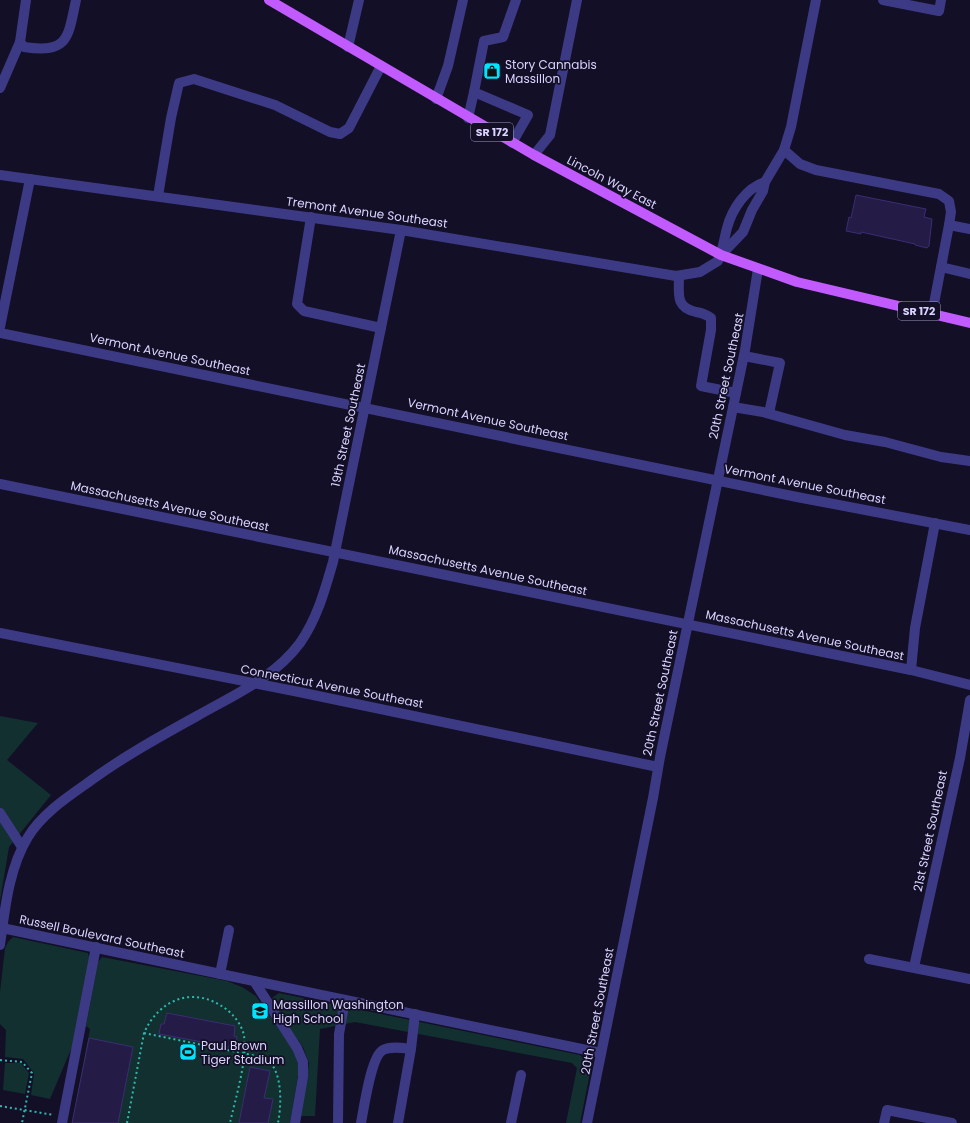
<svg xmlns="http://www.w3.org/2000/svg" width="970" height="1123" font-family="Poppins,sans-serif">
<style>
.green{fill:#12302f}
.building{fill:#241b47;stroke:#3b2d73}
.lines{fill:none;stroke-linecap:round;stroke-linejoin:round}
.path{stroke:#2fb8b0;stroke-width:2;stroke-dasharray:2 3;stroke-linecap:butt}
.minor{stroke:#3d3a85;stroke-width:10}
.major{stroke:#c25bff;stroke-width:10}
.labels{text-anchor:middle;dominant-baseline:central;stroke-width:3.5;stroke-linejoin:round;paint-order:stroke}
.shield{fill:#130f26;stroke:#9e99be;stroke-width:1}
.shield-label{font-size:11px;font-weight:bold;fill:#d9d4ff}
.poi-label{font-size:12px;fill:#d9d4ff;stroke:#130f26;text-anchor:start}
.street-label{font-size:12px;fill:#d9d4ff;stroke:#130f26}
</style>
<rect width="100%" height="100%" fill="#130f26"/>
<g class="green">
<path d="M0,716L38,723L7,760L51,795L9,847L0,901Z"/>
<path d="M13,937L88,953L90,960L72,1047L50,1099L31,1095L34,1073L23,1059L5,1057L6,1030L0,1024V992L5,948L8,942Z"/>
<path d="M102,957L227,981L242,987L256,996L293,1048L300,1064L290,1123H72L90,1029L86,1026L98,962Z"/>
<path d="M279,993L580,1055L590,1066V1073L580,1123H566L577,1068L572,1063L355,1022L320,1029L315,1116H301L309,1063L303,1047L271,1002L273,997Z"/>
<path d="M5,1063H21L29,1073L25,1094L3,1090Z"/>
</g>
<g class="building">
<path d="M856,195L926,209L924,217L932,219L929,246L927,248L915,245V244L861,232V234L846,231L849,217L851,218Z"/>
<path d="M167,1013L235,1026L234,1036L237,1037L235,1048L159,1034L161,1024H164Z"/>
<path d="M89,1038L133,1047L118,1123H72Z"/>
<path d="M250,1067L270,1071L264,1098L273,1099L268,1123H239Z"/>
</g>
<g class="lines">
<g class="path">
<path d="M144,1033L261,1057C266,1060 273,1064 275,1070C282,1085 281,1107 278,1123"/>
<path d="M0,1060L22,1062L32,1073L22,1123"/>
<path d="M0,1106L54,1115"/>
<path d="M127,1123L144,1033C159,999 194,985 226,1009C234,1015 242,1025 244,1036C248,1058 235,1100 230,1123"/>
</g>
<g class="minor">
<path d="M883,0L939,11L941,0"/>
<path d="M20,42L24,47C69,54 68,37 76,0"/>
<path d="M348,47L359,0"/>
<path d="M0,88L20,42L26,0"/>
<path d="M436,99L448,66L463,0"/>
<path d="M468,118L474,92"/>
<path d="M512,143L528,115L474,92L484,41L503,37L516,0"/>
<path d="M784,150L800,164L816,170L939,194L949,201L951,212L949,225L932,314"/>
<path d="M534,155L550,135L577,0"/>
<path d="M0,175L401,230L676,276L700,272L718,261C723,250 724,239 727,228C732,209 746,188 765,182"/>
<path d="M158,196L171,118L179,83L194,79L275,105L330,132L340,134L349,128L381,66"/>
<path d="M311,217L297,304L304,311L381,328"/>
<path d="M949,225L970,229"/>
<path d="M721,255L743,232L752,210L763,191L765,182L784,150L791,127L816,0"/>
<path d="M941,267L970,274"/>
<path d="M679,276C679,294 675,307 696,312C702,313 706,314 711,318V330L701,386L736,393"/>
<path d="M0,327L30,179"/>
<path d="M0,333L797,497L970,530"/>
<path d="M744,356L780,363L769,413"/>
<path d="M733,407L763,412L845,435L885,442L941,457L970,461"/>
<path d="M0,484L911,670L970,685"/>
<path d="M0,633L299,692L658,767"/>
<path d="M911,670L915,628L935,523"/>
<path d="M0,813L22,847"/>
<path d="M2,928L254,981L297,1048L303,1062V1077L295,1123"/>
<path d="M0,945C5,908 9,868 28,837C41,815 66,798 86,784C121,758 159,737 197,716C234,695 274,678 300,643C317,619 325,590 333,562L401,230"/>
<path d="M869,959L970,979"/>
<path d="M914,967L960,758L970,700"/>
<path d="M220,974L229,930"/>
<path d="M254,981L601,1053"/>
<path d="M62,1123L96,947"/>
<path d="M338,1123L339,1034L345,1000"/>
<path d="M361,1123C364,1108 371,1056 383,1050C391,1046 402,1048 411,1049L415,1014"/>
<path d="M398,1123L411,1049"/>
<path d="M511,1123L521,1075"/>
<path d="M587,1123L653,798L660,757L745,350L758,269"/>
<path d="M884,1123L887,1110L952,1123"/>
</g>
<path class="major" d="M269,0L534,155L721,255L797,282L970,323"/>
</g>
<defs>
<symbol id="shop-square" viewBox="-11 -11 22 22"><rect x="-9" y="-9" width="18" height="18" rx="4" fill="#00e5ff" stroke="#130f26"/><path d="M-5-2.5h2.3a2.7 3.5 0 0 1 5.4 0H5L5.5 6h-11ZM-1.5-2.5h3a1.5 2.3 0 0 0-3 0Z" fill="#111"/></symbol>
<symbol id="school-square" viewBox="-11 -11 22 22"><rect x="-9" y="-9" width="18" height="18" rx="4" fill="#00e5ff" stroke="#130f26"/><path d="M0-5L7-2L0 1L-7-2ZM-4 1L0 2.5L4 1V4Q0 6-4 4Z" fill="#111"/></symbol>
<symbol id="stadium-square" viewBox="-11 -11 22 22"><rect x="-9" y="-9" width="18" height="18" rx="4" fill="#00e5ff" stroke="#130f26"/><path d="M0-5a6.5 5 0 1 0 0 10a6.5 5 0 1 0 0-10ZM-3.5-1.8h7v3.6h-7Z" fill="#111"/></symbol>
</defs>
<g fill-rule="evenodd">
<use href="#shop-square" x="482" y="61" width="20" height="20"/>
<use href="#school-square" x="250" y="1001" width="20" height="20"/>
<use href="#stadium-square" x="178" y="1042" width="20" height="20"/>
</g>
<g class="labels">
<g class="shield">
<rect x="471" y="123" width="42" height="18" rx="3"/>
<rect x="898" y="302" width="42" height="18" rx="3"/>
</g>
<g class="shield-label">
<text x="492" y="132">SR 172</text>
<text x="919" y="311">SR 172</text>
</g>
<g class="poi-label">
<text x="505" y="64">Story Cannabis<tspan x="505" dy="14">Massillon</tspan></text>
<text x="273" y="1004">Massillon Washington<tspan x="273" dy="14">High School</tspan></text>
<text x="201" y="1045">Paul Brown<tspan x="201" dy="14">Tiger Stadium</tspan></text>
</g>
<g class="street-label">
<text transform="translate(612 182) rotate(28)">Lincoln Way East</text>
<text transform="translate(367 212) rotate(8)">Tremont Avenue Southeast</text>
<text transform="translate(170 354) rotate(12)">Vermont Avenue Southeast</text>
<text transform="translate(726 376) rotate(-78)">20th Street Southeast</text>
<text transform="translate(488 419) rotate(12)">Vermont Avenue Southeast</text>
<text transform="translate(348 425) rotate(-78)">19th Street Southeast</text>
<text transform="translate(805 484) rotate(11)">Vermont Avenue Southeast</text>
<text transform="translate(170 506) rotate(12)">Massachusetts Avenue Southeast</text>
<text transform="translate(488 570) rotate(12)">Massachusetts Avenue Southeast</text>
<text transform="translate(805 635) rotate(12)">Massachusetts Avenue Southeast</text>
<text transform="translate(332 686) rotate(11)">Connecticut Avenue Southeast</text>
<text transform="translate(660 693) rotate(-78)">20th Street Southeast</text>
<text transform="translate(930 831) rotate(-78)">21st Street Southeast</text>
<text transform="translate(102 936) rotate(12)">Russell Boulevard Southeast</text>
<text transform="translate(597 1011) rotate(-79)">20th Street Southeast</text>
</g>
</g>
</svg>
